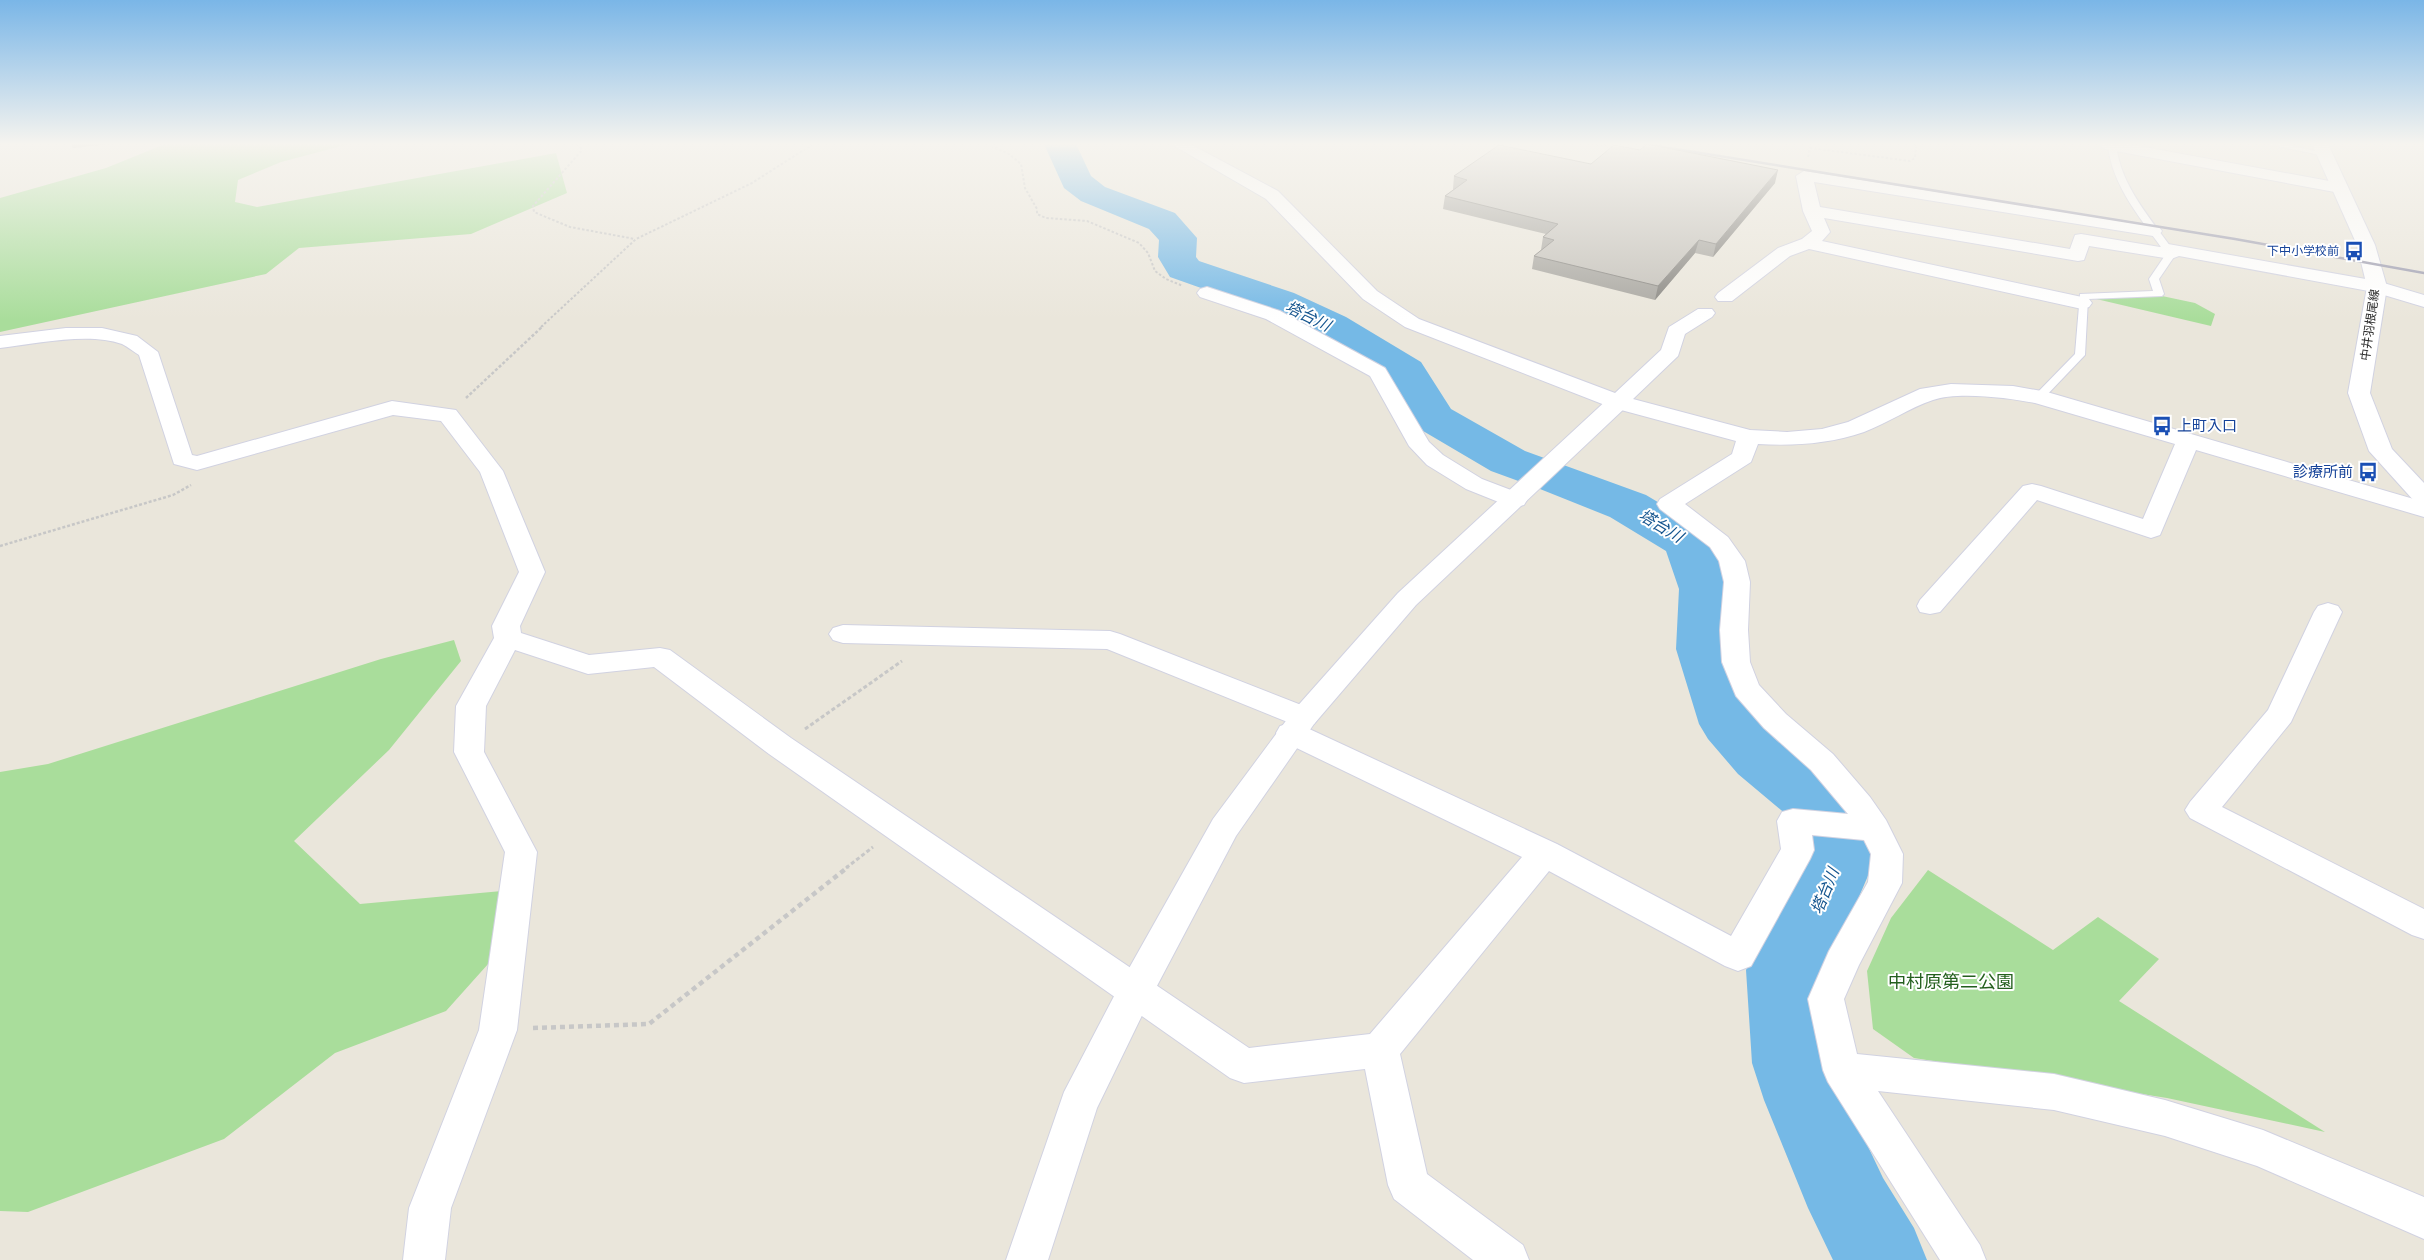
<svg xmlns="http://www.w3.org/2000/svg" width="2424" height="1260" font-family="'Fira Sans Condensed','Noto Sans JP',sans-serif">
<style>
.green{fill:#a9dd9b}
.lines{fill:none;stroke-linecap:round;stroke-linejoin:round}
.river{fill:#75b9e6;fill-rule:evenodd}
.service-casing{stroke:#d1d2e1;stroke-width:2}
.minor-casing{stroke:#d1d2e1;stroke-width:2}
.tertiary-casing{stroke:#d1d2e1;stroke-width:2}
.secondary-casing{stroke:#d1d2e1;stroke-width:2}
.path-far3{stroke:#c7c7c7;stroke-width:2;stroke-dasharray:2.5 2;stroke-linecap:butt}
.path-far2{stroke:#c7c7c7;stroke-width:2.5;stroke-dasharray:3 2;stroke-linecap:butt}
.path-far1{stroke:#c7c7c7;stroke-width:3;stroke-dasharray:4 2.5;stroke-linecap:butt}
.path{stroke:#c7c7c7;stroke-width:4.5;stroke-dasharray:5 4;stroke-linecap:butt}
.service{fill:#fff;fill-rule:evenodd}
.minor{fill:#fff;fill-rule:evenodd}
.tertiary{fill:#fff;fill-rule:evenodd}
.secondary{fill:#fff;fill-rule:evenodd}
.rail{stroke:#9f9fb2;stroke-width:2.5}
.wall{fill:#a9a7a1}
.shaded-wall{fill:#8a8883}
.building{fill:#c5c2bb;stroke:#8a8883}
.labels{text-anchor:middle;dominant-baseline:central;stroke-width:4;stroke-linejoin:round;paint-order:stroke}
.far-transit-label{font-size:12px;fill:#164399;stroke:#fff;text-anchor:end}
.far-street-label{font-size:12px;fill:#292929;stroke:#fff}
.transit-label{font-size:15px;fill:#164399;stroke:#fff;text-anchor:start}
.water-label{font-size:16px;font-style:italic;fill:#16568f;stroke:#fff}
.near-park-label{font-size:18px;fill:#24601e;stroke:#fff}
</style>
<rect width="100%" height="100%" fill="#eae6db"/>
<g class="green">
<path d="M165,144H349L281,162L238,180L235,202L257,207L556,153L567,193L471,234L299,248L266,274L0,332V198L106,168Z"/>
<path d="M2162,296L2195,303L2215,314L2211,326L2092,298Z"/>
<path d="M454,640L461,661L389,750L294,841L360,904L512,890L524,924L446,1011L335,1053L224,1139L28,1212L0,1211V772L48,764L381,659Z"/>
<path d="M1928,870L2053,950L2098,917L2159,959L2119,1001L2325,1132L2167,1098L1914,1058L1873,1029L1867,971L1891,918Z"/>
</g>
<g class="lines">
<path class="river" d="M1044,144H1076L1091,176L1105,187L1175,213L1197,238L1196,257L1199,261L1294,293L1346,317L1421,362L1451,409L1525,451L1646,495L1708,532L1716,543L1735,589L1734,649L1758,715L1784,742L1836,783L1874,853L1873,864L1850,918L1821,972L1832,1063L1844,1096L1883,1178L1914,1228L1927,1260H1833L1808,1208L1764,1100L1752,1063L1746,970L1757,948L1785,903L1803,864L1806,853L1787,815L1738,774L1708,739L1699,724L1676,649L1679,589L1666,551L1610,517L1535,487L1491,471L1418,428L1388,379L1316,335L1266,311L1170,277L1158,257L1159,240L1149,229L1081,201L1064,188Z"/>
<defs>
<g id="service">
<path d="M2108,144H2116C2120,186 2152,220 2176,254L2159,279L2164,294L2162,296L2088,299L2085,355L2043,399H2035V395L2075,354L2080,294L2153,291L2149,279L2166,254C2143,221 2111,186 2108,144Z"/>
<path d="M2267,144H2282L2329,154L2325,156Z"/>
</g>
<g id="minor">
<path d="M1171,144H1190L1278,191L1377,291L1419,319L1615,393L1661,350L1669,327L1698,309H1712L1715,313L1712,317L1685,334L1678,356L1633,399L1750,430L1787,432L1822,429L1848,422L1920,389L1951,384L2013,386L2047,392L2424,502V517L2196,450L2160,535L2151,538L2037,500L1940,612L1930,614L1920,612L1917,606L1920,600L2023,486L2032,484L2041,486L2143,519L2175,444L2035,403C2010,398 1958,391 1933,400C1909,408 1888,423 1864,432C1829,444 1794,446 1758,444L1751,462L1685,504L1728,537L1745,561L1750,582L1748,630L1750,662L1759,685L1786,714L1833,754L1870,797L1886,820L1903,854L1902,883L1859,965L1844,999L1857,1054L2054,1074L2165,1100L2263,1130L2424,1197V1239L2257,1166L2165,1136L2054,1110L1878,1091L1980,1245L1986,1260H1940L1828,1082L1823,1070L1808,999L1829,951L1868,882L1871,854L1864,840L1812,835L1814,850L1810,859L1751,966L1738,971L1725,966L1549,871L1400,1054L1427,1174L1523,1245L1529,1260H1473L1394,1199L1388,1185L1365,1069L1244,1083L1230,1078L769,754L654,667L588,674L515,650L486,706L484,752L537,852L517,1030L451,1208L445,1260H403L409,1208L479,1030L505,852L454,752L456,706L494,638L492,626L519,572L480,472L441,421L393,415L197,470L174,464L139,355C134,352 128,347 122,344C88,332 36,344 0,348V336L66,328H102L137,336L158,352L192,455L197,456L392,401L456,410L503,471L545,572L520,626L521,633L589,655L660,648L670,650L791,738L1249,1048L1370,1034L1522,857L1280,740L1276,733L1280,726L1290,723L1107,649L843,643L833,640L829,634L833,628L843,625L1110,631L1120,634L1314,710L1319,717L1314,724L1305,727L1557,844L1731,936L1781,849L1777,821L1782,812L1793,809L1848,814L1811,770L1764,728L1736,696L1722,662L1720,630L1724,582L1719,561L1710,547L1660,509L1657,504L1660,499L1732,454L1736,441L1610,407L1405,327L1363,299L1266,199Z"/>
<path d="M2097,144H2128L2340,183L2346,184L2348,188L2346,192L2340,193L2105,149Z"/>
<path d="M1804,171L2153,226L2159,227L2162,231L2159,235L2153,236L1814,182L1820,207L2070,249L2075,235L2081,234L2160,247L2168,244L2377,281L2424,295V307L2374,292L2179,256L2171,259L2089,246L2084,260L2078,261L1824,218L1830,232L1822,241L2082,297L2089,299L2092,303L2089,307L2082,309L1809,249L1790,256L1732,301H1718L1715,297L1718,293L1778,248L1802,239L1812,231L1803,211L1796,176Z"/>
<path d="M1207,287L1280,311L1385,368L1429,442L1443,455L1482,479L1524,495L1527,500L1524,505L1515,507L1506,505L1466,489L1427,465L1409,446L1370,376L1266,319L1200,297L1197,293L1200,289Z"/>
<path d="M2328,603L2338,606L2342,612L2291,722L2222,807L2424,909V939L2412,935L2190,818L2185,810L2190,802L2268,710L2314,612L2318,606Z"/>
</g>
<path id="tertiary" d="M1618,395L1626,397L1629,402L1626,407L1416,605L1314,724L1236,836L1149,1001L1097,1108L1048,1260H1006L1064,1092L1123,979L1213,819L1294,710L1398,593L1610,397Z"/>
<path id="secondary" d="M2312,144H2328L2375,245L2387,287L2370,393L2392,449L2424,483V504L2415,502L2369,451L2348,393L2367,287L2357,245Z"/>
</defs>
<use href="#service" class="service-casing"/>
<use href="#minor" class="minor-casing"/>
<use href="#tertiary" class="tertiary-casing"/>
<use href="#secondary" class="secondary-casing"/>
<g class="path-far3">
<path d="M577,144L582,150L533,206L534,212L570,227L635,239"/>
<path d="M987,144L1009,154L1021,164L1025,188L1037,209V214L1046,218L1087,221L1139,243L1148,253L1155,271L1166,279L1183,286"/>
<path d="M1592,144L1614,147"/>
<path d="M1808,157L1810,148L1910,161L1915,158L1916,144"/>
<path d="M541,327L636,239L752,183L813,144"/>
</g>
<g class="path-far2">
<path d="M466,398L543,326"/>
<path d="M0,546L173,495L191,485"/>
</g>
<g class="path-far1">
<path d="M805,729L902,661"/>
<path d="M846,868L873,847"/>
</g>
<path class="path" d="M533,1028L649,1024L848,867"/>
<use href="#service" class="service"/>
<use href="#minor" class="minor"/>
<use href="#tertiary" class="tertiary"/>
<use href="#secondary" class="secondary"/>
<path class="rail" d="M1645,144L2235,239L2424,273"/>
</g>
<path class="wall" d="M1591,164L1775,183L1713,257L1695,253L1655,300L1532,269L1534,256L1541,250L1543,237L1546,234L1443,209L1445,196L1454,189H1453L1454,176Z"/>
<g class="shaded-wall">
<path d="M71,144H111L73,148Z"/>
<path d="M1778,170L1775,183L1713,257L1716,244Z"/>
<path d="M1699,240L1695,253L1655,300L1658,286Z"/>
</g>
<path class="building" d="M1647,144L1778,170L1716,244L1699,240L1658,286L1534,256L1554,240L1543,237L1558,224L1445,196L1467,180L1454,176L1499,145L1591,164L1614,145L1640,150Z"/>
<linearGradient id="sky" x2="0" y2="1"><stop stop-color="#7ab6e7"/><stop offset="0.45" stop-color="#f6f4ef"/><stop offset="1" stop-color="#f6f4ef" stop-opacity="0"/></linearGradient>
<rect width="2424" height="320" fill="url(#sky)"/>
<defs>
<symbol id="bus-bare" viewBox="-9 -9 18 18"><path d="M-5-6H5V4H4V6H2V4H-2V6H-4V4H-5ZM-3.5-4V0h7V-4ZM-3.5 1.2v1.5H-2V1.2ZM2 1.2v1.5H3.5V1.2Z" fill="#1a4fb4" stroke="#fff" stroke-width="2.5" paint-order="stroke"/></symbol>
</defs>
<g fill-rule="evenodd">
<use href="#bus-bare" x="2340" y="237" width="28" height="28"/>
<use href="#bus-bare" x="2148" y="412" width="28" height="28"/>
<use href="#bus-bare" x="2354" y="458" width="28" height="28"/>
</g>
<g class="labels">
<g class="far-transit-label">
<text x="2339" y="251">下中小学校前</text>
</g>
<g class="far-street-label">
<text transform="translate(2370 325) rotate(-82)">中井羽根尾線</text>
</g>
<g class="transit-label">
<text x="2177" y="426">上町入口</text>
<text x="2353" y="472" text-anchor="end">診療所前</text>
</g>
<g class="water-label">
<text transform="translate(1308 316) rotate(26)">塔台川</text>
<text transform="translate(1661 526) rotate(31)">塔台川</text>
<text transform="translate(1825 891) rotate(-68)">塔台川</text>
</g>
<g class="near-park-label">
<text x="1951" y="982">中村原第二公園</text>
</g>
</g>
</svg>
